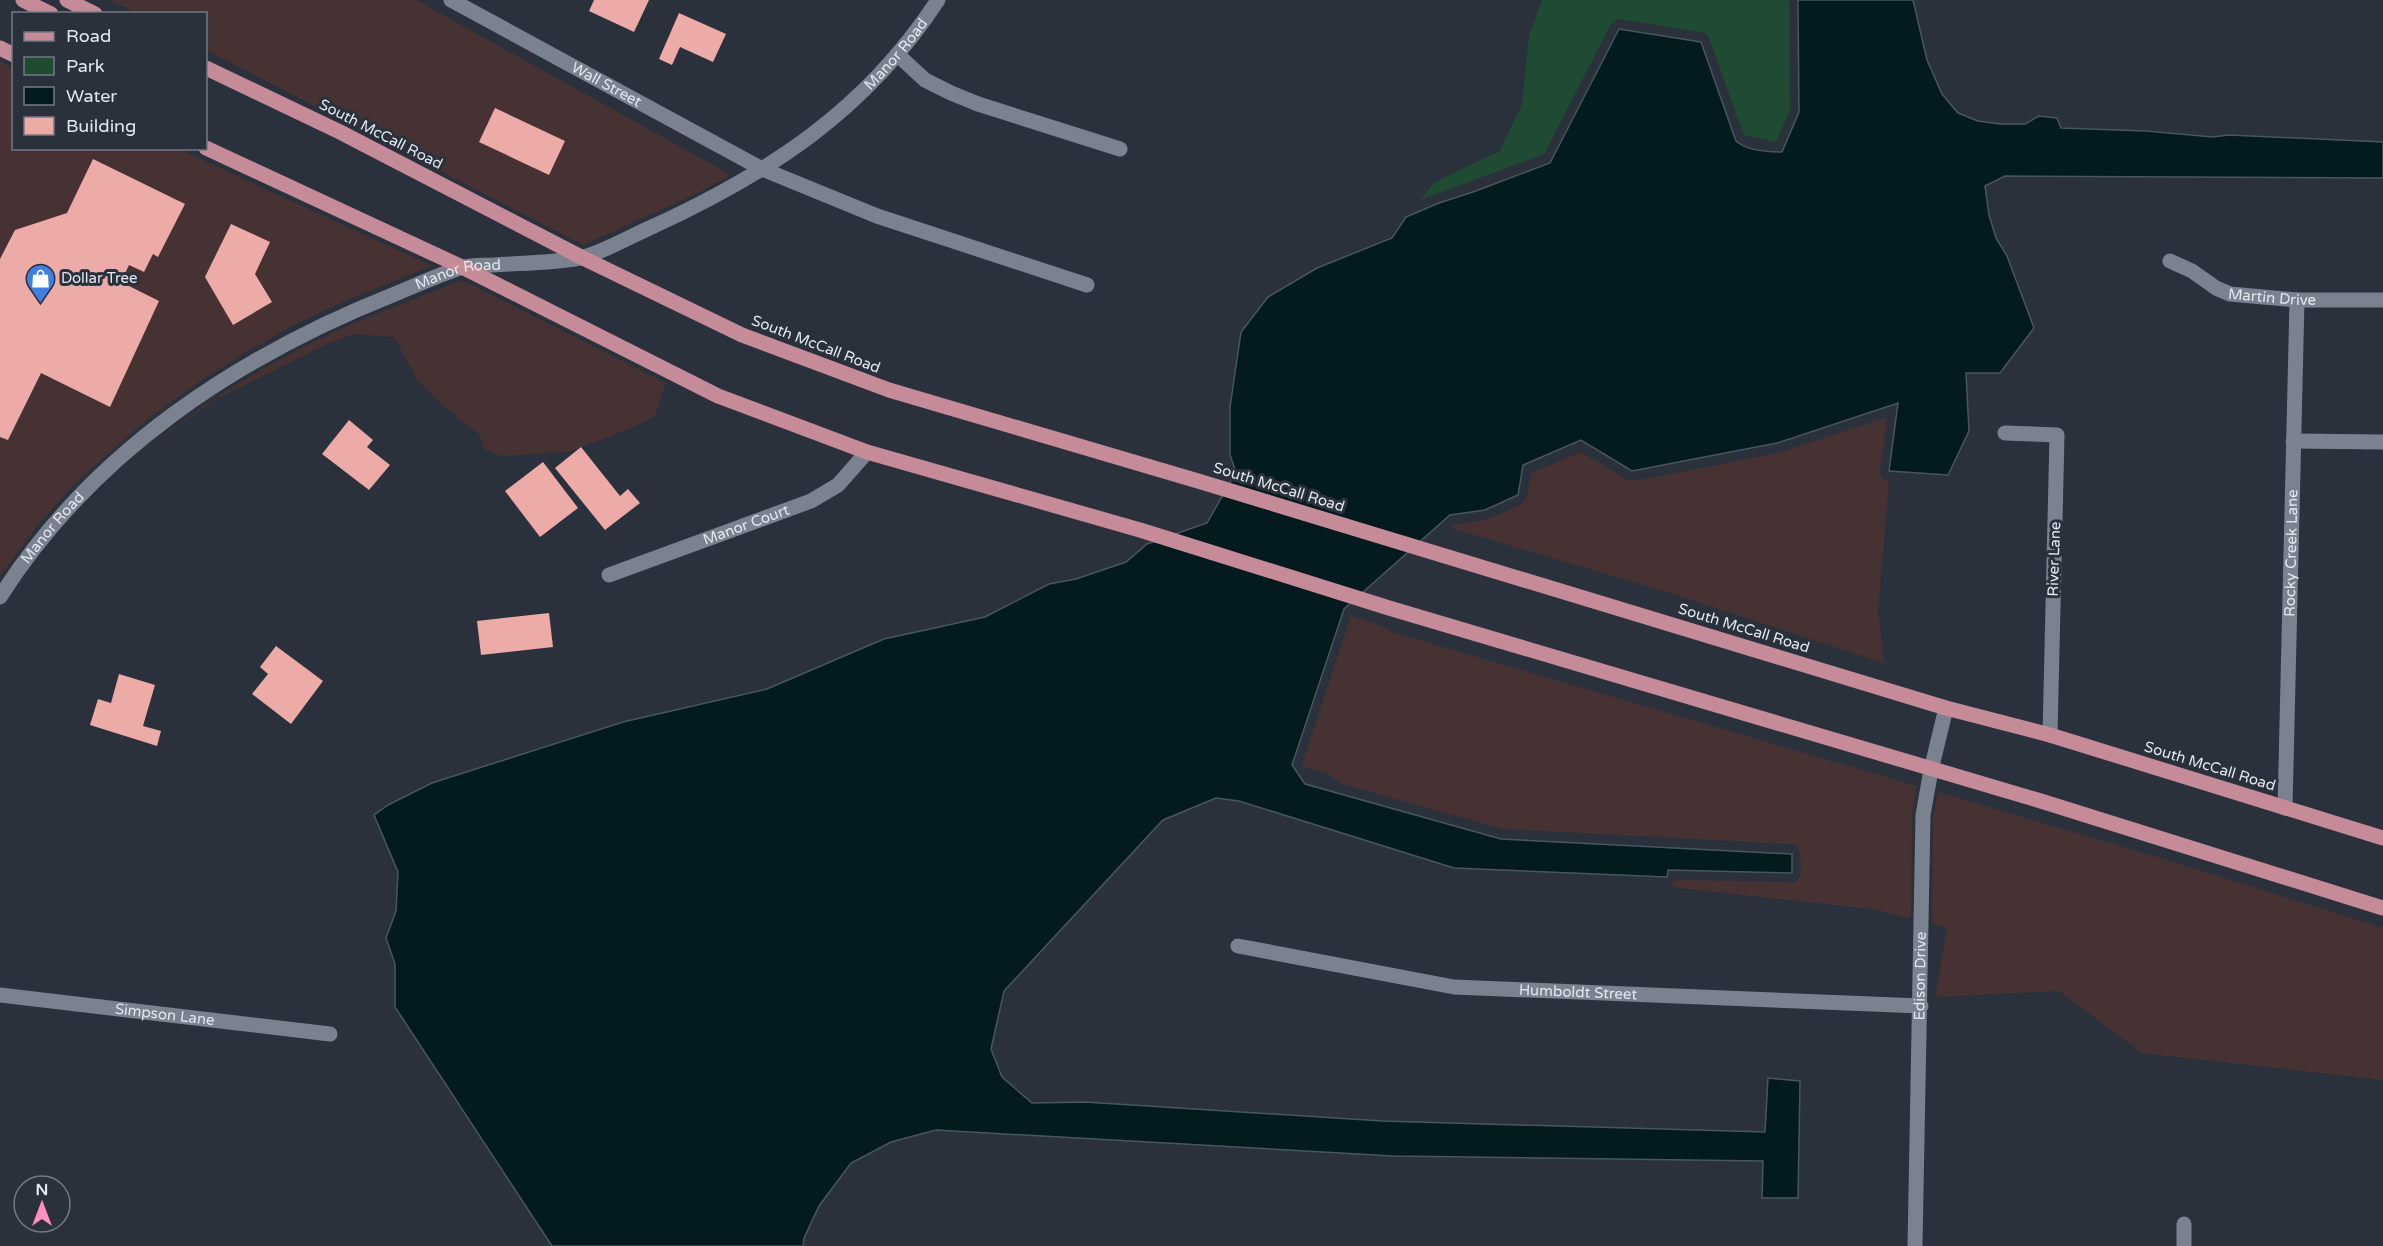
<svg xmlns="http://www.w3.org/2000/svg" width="2383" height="1246" font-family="'Varela Round',sans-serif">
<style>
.commercial{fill:#463232}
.green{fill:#1f4b32}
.water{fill:#031a1f;stroke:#46585d;stroke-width:1.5}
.building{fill:#edaba8}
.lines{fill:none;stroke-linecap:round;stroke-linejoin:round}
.street{stroke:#7a828f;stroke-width:15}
.primary{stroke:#c58b98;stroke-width:15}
.labels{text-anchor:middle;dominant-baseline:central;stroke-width:6;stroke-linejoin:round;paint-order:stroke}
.street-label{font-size:15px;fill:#e3e8ef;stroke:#2a313c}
.poi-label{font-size:15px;fill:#e3e8ef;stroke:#2a313c;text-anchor:start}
</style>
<rect width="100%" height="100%" fill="#2a313c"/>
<g class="commercial">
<path d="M109,0H416L731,175L698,193L583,245L206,50V14L137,13Z"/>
<path d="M0,61L13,68L14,148L179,149L432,266L349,299L294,325L243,354L193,386L145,421L77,481L38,525L0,576Z"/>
<path d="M462,280L666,383L654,417L634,427L569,452L501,456L484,449L480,435L446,408L418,381L394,337L353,334L325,345L213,401L137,457L203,406L252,375L303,347L356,322Z"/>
<path d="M1887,417L1880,473L1883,479L1889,482L1878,610L1884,663L1660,590L1451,528L1454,525L1488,519L1522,504L1527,497L1531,473L1581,452L1628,480L1634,481L1778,453Z"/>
<path d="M1351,616L1390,629L1389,631L1917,786L1912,815L1911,919L1872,909L1669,887L1676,880L1795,882L1801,876L1800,851L1797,846L1792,844L1503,829L1342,784L1326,772L1305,768L1302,764Z"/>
<path d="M1938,792L2164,859L2383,928V1080L2142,1053L2059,991L1935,997L1947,928L1932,924L1933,816Z"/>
</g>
<path class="green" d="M1542,0H1789L1790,110L1776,142L1744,135L1708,35L1702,32L1617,19L1611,24L1544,154L1420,200L1435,182L1500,151L1522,104L1529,36Z"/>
<path class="water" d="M1798,0H1913L1927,60L1942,94L1958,113L1978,121L2000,124H2025L2039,116L2057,118L2061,128L2146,131L2213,137L2229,135L2383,142V178L2005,176L1985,186L1989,215L1996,238L2007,256L2034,328L2000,373H1966L1969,431L1948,475L1889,471L1898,403L1777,443L1632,471L1581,440L1523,465L1518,495L1485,510L1450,515L1344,609L1292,765L1305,784L1501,839L1792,854V873L1668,870L1667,877L1454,868L1239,801L1216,798L1163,820L1004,991L991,1049L1002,1077L1032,1103L1085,1102L1382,1121L1765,1132L1768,1078L1800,1081L1798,1198H1762L1763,1161L1393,1156L936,1130L891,1142L851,1163L819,1206L804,1238L803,1246H552L395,1007V964L386,938L396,911L398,872L374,815L388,805L432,783L623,722L767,689L884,639L985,617L1049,584L1076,579L1126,562L1147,544L1207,523L1236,472L1230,455V407L1241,332L1268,297L1317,268L1392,238L1406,217L1439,203L1473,192L1550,163L1619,29L1701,42L1736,141C1747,151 1768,152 1782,152L1799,112Z"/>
<g class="building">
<path d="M594,0H649L634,32L589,11Z"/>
<path d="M679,13L726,34L713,62L680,47L672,65L659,59Z"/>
<path d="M495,108L565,141L549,175L479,142Z"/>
<path d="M93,159L185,204L158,257L153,254L144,272L129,265L121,282L159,301L110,407L41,373L8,440L0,437V259L15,230L67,213Z"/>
<path d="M231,224L270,242L255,274L272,302L233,325L205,277Z"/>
<path d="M349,420L373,440L367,447L390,465L369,490L322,454Z"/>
<path d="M581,447L620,496L628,489L640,503L605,530L555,468Z"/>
<path d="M543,462L578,508L540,537L505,491Z"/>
<path d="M549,613L553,647L481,655L477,621Z"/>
<path d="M276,646L323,681L291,724L252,694L268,674L260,667Z"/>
<path d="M119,674L155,685L143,726L161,731L157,746L90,725L98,699L111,703Z"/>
</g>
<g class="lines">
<g class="street">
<path id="s1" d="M451,0L762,169L877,216L1087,285"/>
<path d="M898,55L925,80L951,93L978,104L1120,149"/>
<path id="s2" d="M2170,261L2192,271L2216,288L2230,294L2297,300H2383"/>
<path d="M2005,433L2057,435L2050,735"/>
<path d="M2293,441L2383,442"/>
<path id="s3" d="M609,575L811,501L838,485L867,452"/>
<path id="s4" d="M0,597C92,452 238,356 395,294C417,285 438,275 460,268C470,265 483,265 494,265C522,263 552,263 580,258C598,255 635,234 654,226C771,172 866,110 938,0"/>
<path id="s5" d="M2285,808L2297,300"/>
<path id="s6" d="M1238,946L1454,987L1921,1006"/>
<path id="s7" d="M0,995L330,1034"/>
<path id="s8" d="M1915,1246L1923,815L1931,770L1946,708"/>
<path d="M2184,1246V1224"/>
</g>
<g class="primary">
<path d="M23,0L51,14"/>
<path d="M67,0L95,14"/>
<path d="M0,48L14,55"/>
<path d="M206,68L340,132L583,258L742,335L889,390L1198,481L1946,708L2050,735L2383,838"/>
<path d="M206,148L462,267L718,396L867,452L1140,530L1389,608L2044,802L2383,908"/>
</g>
</g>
<defs>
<symbol id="shop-pin" viewBox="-11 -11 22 30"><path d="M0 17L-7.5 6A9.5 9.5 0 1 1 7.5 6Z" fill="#3f7fe0" stroke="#2a313c"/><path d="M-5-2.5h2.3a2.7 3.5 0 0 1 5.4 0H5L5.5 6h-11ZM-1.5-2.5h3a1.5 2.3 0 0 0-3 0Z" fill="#fff"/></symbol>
</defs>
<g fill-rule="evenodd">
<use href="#shop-pin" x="24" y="262" width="33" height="45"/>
</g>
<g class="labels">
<g class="street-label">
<text stroke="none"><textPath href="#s4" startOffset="1077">Manor Road</textPath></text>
<text stroke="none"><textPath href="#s1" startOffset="177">Wall Street</textPath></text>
<text transform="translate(381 134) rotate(27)">South McCall Road</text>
<text stroke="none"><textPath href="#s4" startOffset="573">Manor Road</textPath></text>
<text stroke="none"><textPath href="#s2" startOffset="111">Martin Drive</textPath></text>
<text transform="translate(816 344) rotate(21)">South McCall Road</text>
<text transform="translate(1279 487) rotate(17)">South McCall Road</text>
<text stroke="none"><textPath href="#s3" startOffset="146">Manor Court</textPath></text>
<text stroke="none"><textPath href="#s4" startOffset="87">Manor Road</textPath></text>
<text stroke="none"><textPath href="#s5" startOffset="255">Rocky Creek Lane</textPath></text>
<text transform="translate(2054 559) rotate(-88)">River Lane</text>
<text transform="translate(1744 628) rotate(17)">South McCall Road</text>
<text transform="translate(2210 766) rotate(17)">South McCall Road</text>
<text stroke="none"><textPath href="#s8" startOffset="270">Edison Drive</textPath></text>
<text stroke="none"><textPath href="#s6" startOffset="344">Humboldt Street</textPath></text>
<text stroke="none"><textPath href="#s7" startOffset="166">Simpson Lane</textPath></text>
</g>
<g class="poi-label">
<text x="61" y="278">Dollar Tree</text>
</g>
</g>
<rect x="12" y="12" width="195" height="138" fill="#2a313c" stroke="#747a84" stroke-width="1.5"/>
<rect x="24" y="32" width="30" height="9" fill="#c58b98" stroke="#747a84" stroke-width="1.5"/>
<text x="66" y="42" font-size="18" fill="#e3e8ef">Road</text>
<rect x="24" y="57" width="30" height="18" fill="#1f4b32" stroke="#747a84" stroke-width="1.5"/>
<text x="66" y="72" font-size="18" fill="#e3e8ef">Park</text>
<rect x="24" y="87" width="30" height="18" fill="#031a1f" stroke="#747a84" stroke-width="1.5"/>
<text x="66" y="102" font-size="18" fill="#e3e8ef">Water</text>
<rect x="24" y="117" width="30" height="18" fill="#edaba8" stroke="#747a84" stroke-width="1.5"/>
<text x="66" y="132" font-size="18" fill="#e3e8ef">Building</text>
<g transform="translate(42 1204)"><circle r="28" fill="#2a313c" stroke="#747a84" stroke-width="1.5"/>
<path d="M0-4.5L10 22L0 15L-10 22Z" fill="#fd8ebe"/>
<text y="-9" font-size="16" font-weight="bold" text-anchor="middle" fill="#e3e8ef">N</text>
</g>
</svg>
